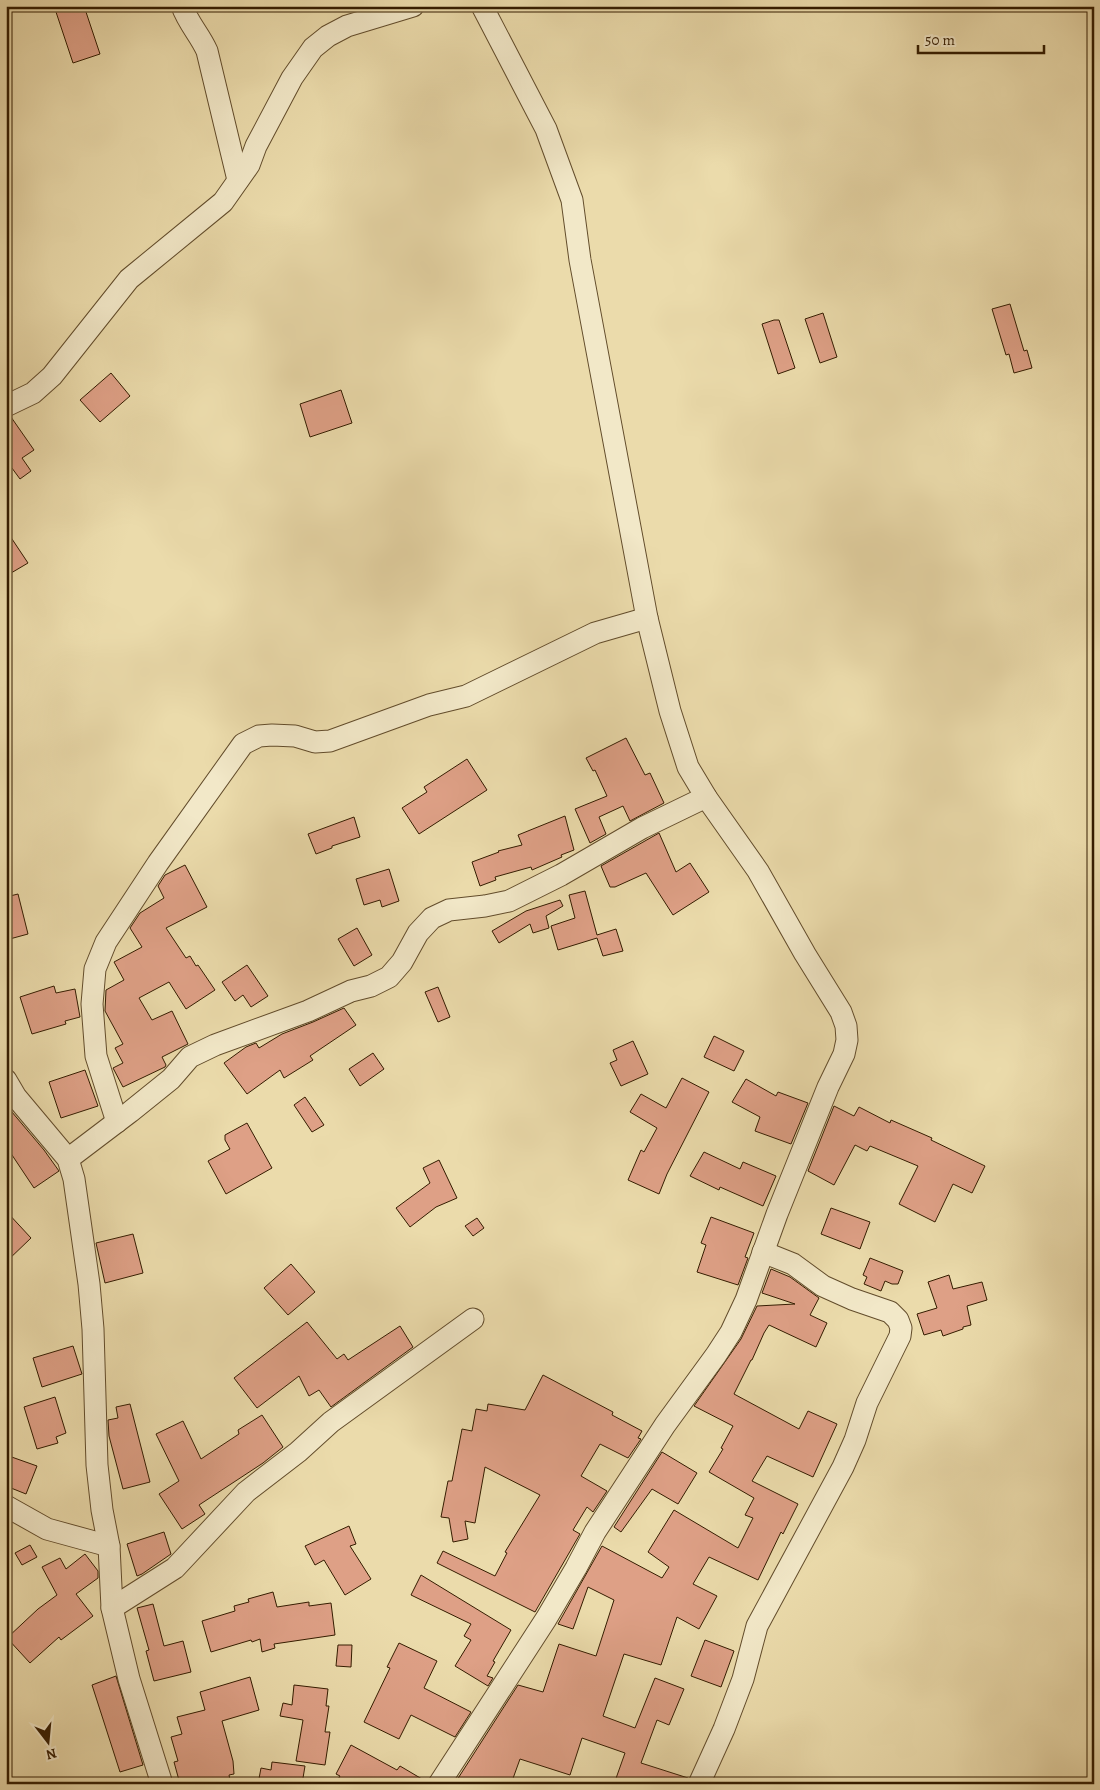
<svg xmlns="http://www.w3.org/2000/svg" width="1100" height="1790" font-family="Alegreya,serif">
<style>
.building{fill:#dea086;stroke:#341c00}
.lines{fill:none;stroke-linecap:round;stroke-linejoin:round}
.minor-casing{stroke:#624c2b;stroke-width:23}
.minor{stroke:#f2e8c8;stroke-width:21}
</style>
<rect width="100%" height="100%" fill="#ebdbab"/>
<filter id="stains"><feTurbulence type="fractalNoise" baseFrequency=".004" numOctaves="4"/><feColorMatrix values="0 0 0 0 .2 0 0 0 0 .09 0 0 0 0 .02 0 0 0 .5 -.17"/></filter>
<radialGradient id="worn" r=".72"><stop offset=".6" stop-color="#630" stop-opacity="0"/><stop offset="1" stop-color="#630" stop-opacity=".3"/></radialGradient>
<g class="building">
<path d="M54,6H84L100,54L73,63Z"/>
<path d="M1010,304L1024,351L1027,350L1032,368L1014,373L1009,354L1006,355L992,309Z"/>
<path d="M823,313L837,357L820,363L805,319Z"/>
<path d="M774,320H779L795,368L778,374L762,324Z"/>
<path d="M111,373L130,396L100,422L80,400Z"/>
<path d="M341,390L352,423L310,437L300,404Z"/>
<path d="M11,417L34,450L22,458L31,471L20,479L6,460V418Z"/>
<path d="M6,530L28,563L6,576Z"/>
<path d="M626,738L645,775L650,773L664,803L630,821L623,806L599,817L606,834L590,843L575,809L607,796L595,770L593,771L586,758Z"/>
<path d="M467,759L487,790L419,834L402,808L427,792L424,787Z"/>
<path d="M565,816L574,850L561,855L562,857L532,870L531,867L495,877L496,880L480,886L472,862L499,852L498,851L522,845L518,835Z"/>
<path d="M354,817L360,837L332,846V848L316,854L308,834Z"/>
<path d="M659,833L676,872L690,863L709,892L673,915L646,873L615,887H610L601,866Z"/>
<path d="M185,865L207,907L166,928L186,958L190,956L196,966L198,965L215,990L186,1009L169,982L139,998L152,1020L172,1011L188,1044L162,1057L166,1065L165,1067L123,1087L113,1068L123,1063L115,1048L123,1044L105,1011L106,990L124,980L114,962L142,947L130,928L140,913L164,898L158,886L165,875Z"/>
<path d="M389,869L399,901L382,907L380,900L364,905L356,879Z"/>
<path d="M585,891L597,935L616,929L623,951L603,956L597,938L558,950L551,926L575,918L569,895Z"/>
<path d="M18,894L28,934L6,940V897Z"/>
<path d="M560,900L563,906L546,916L549,928L533,933L530,924L499,943L492,931L526,911Z"/>
<path d="M357,928L372,955L354,966L338,939Z"/>
<path d="M247,965L268,996L251,1007L243,995L235,1001L222,982Z"/>
<path d="M54,986L56,993L75,989L80,1017L65,1021L66,1024L32,1034L20,997Z"/>
<path d="M438,987L450,1017L438,1022L425,992Z"/>
<path d="M344,1008L356,1025L310,1056L313,1060L284,1078L280,1070L247,1094L224,1063L246,1047L256,1043L259,1048L282,1034L313,1022Z"/>
<path d="M714,1036L744,1051L734,1071L704,1057Z"/>
<path d="M633,1041L648,1074L621,1086L610,1063L617,1060L613,1050Z"/>
<path d="M373,1053L384,1069L360,1086L349,1069Z"/>
<path d="M85,1070L98,1106L61,1118L49,1082Z"/>
<path d="M682,1078L709,1092L667,1174L659,1194L628,1180L641,1150L644,1152L657,1128L630,1112L641,1094L666,1108Z"/>
<path d="M746,1079L776,1096L778,1092L808,1103L791,1144L755,1131L760,1117L732,1102Z"/>
<path d="M305,1097L324,1125L312,1132L294,1105Z"/>
<path d="M6,1105L44,1150L59,1171L34,1188L6,1146Z"/>
<path d="M834,1106L854,1116L859,1107L890,1123L891,1120L932,1138L931,1140L985,1166L972,1193L953,1184L935,1222L899,1204L918,1166L870,1146L867,1151L855,1145L834,1185L808,1171Z"/>
<path d="M247,1123L272,1168L226,1194L208,1161L230,1149L225,1140V1135Z"/>
<path d="M704,1152L740,1169L743,1162L776,1176L763,1206L720,1187L719,1190L690,1176Z"/>
<path d="M439,1160L457,1198L436,1207L410,1227L396,1208L430,1183L423,1168Z"/>
<path d="M831,1208L870,1222L860,1249L821,1234Z"/>
<path d="M6,1211L31,1238L6,1262Z"/>
<path d="M711,1217L754,1233L745,1257L748,1258L738,1285L697,1272L706,1245L701,1243Z"/>
<path d="M477,1218L484,1228L473,1236L465,1226Z"/>
<path d="M133,1234L143,1273L105,1283L96,1243Z"/>
<path d="M870,1258L903,1271L898,1284H892L885,1281L881,1291L864,1284L867,1277L863,1275Z"/>
<path d="M291,1264L315,1292L288,1315L264,1288Z"/>
<path d="M771,1269L790,1277L819,1298L810,1315L827,1323L816,1347L769,1325L764,1333L752,1360H751L734,1394L799,1429L808,1411L837,1424L813,1477L767,1456L752,1481L798,1504L783,1534L781,1532L758,1580L709,1557L693,1584L717,1596L699,1629L677,1617L661,1665L624,1654L603,1716L635,1728L655,1678L684,1689L669,1725L657,1720L641,1763L688,1778L687,1784H614L625,1753L582,1738L570,1775L520,1759L511,1784L455,1783L518,1685L543,1692L559,1644L596,1656L614,1600L588,1587L573,1629L558,1624L602,1546L662,1578L669,1567L648,1552L674,1510L738,1548L753,1518L745,1515L754,1498L709,1472L723,1449L721,1448L733,1426L694,1406L741,1339L757,1306L795,1304L762,1293Z"/>
<path d="M949,1275L953,1289L982,1282L987,1300L967,1306L971,1325L963,1327V1329L943,1336L941,1330L924,1335L917,1314L937,1308L928,1282Z"/>
<path d="M307,1322L337,1359L344,1354L348,1360L400,1326L413,1347L331,1407L319,1390L309,1396L299,1376L257,1408L234,1378Z"/>
<path d="M73,1346L82,1374L42,1387L33,1358Z"/>
<path d="M543,1375L613,1412L612,1415L642,1431L638,1438L641,1439L628,1458L600,1444L581,1476L607,1491L593,1512L587,1507L573,1530L580,1534L535,1612L437,1563L443,1551L495,1576L507,1553L505,1552L540,1495L485,1467L475,1523L465,1521L468,1539L453,1542L449,1518L441,1517L448,1481H452L462,1429L472,1431L476,1409L487,1411L488,1404L525,1410Z"/>
<path d="M55,1397L66,1433L56,1437L58,1443L37,1449L24,1407Z"/>
<path d="M130,1404L150,1482L123,1489L109,1436L108,1420L118,1418L116,1407Z"/>
<path d="M262,1415L283,1447L263,1463L199,1505L205,1514L182,1529L159,1494L179,1481L156,1434L183,1421L201,1459L239,1434L238,1430Z"/>
<path d="M662,1452L697,1473L678,1504L652,1489L621,1532L614,1527Z"/>
<path d="M6,1455L37,1466L26,1494L6,1486Z"/>
<path d="M349,1526L356,1544L350,1546L371,1579L345,1595L324,1560L315,1565L305,1546Z"/>
<path d="M164,1532L171,1554L142,1574L137,1576L127,1544Z"/>
<path d="M30,1545L37,1557L22,1565L15,1553Z"/>
<path d="M85,1554L98,1571V1578L76,1594L93,1616L61,1640L59,1637L30,1663L7,1638L38,1609L57,1595L42,1567L60,1558L66,1569Z"/>
<path d="M421,1575L511,1630L493,1661L495,1662L487,1676L493,1678L488,1686L455,1666L471,1640L464,1636L471,1624L411,1595Z"/>
<path d="M273,1592L277,1607L309,1602V1606L331,1603L335,1635L274,1644L275,1648L262,1652L260,1639L252,1642L251,1640L211,1652L202,1621L235,1611L234,1606L249,1602L248,1599Z"/>
<path d="M153,1604L164,1646L183,1641L191,1672L154,1681L146,1651L149,1650L137,1608Z"/>
<path d="M705,1640L734,1651L721,1687L691,1676Z"/>
<path d="M399,1643L437,1661L424,1688L471,1712L455,1737L411,1715L399,1739L364,1722L390,1668L387,1667Z"/>
<path d="M338,1645H352L351,1667L336,1666Z"/>
<path d="M116,1676L143,1765L120,1772L92,1685Z"/>
<path d="M250,1677L259,1710L222,1721L233,1761L234,1774L229,1775L231,1784H180L174,1762L178,1761L171,1737L182,1734L177,1717L205,1710L200,1692Z"/>
<path d="M294,1685L328,1689L326,1706H329L325,1732H330L325,1765L296,1761L303,1720L280,1716L283,1703L292,1705Z"/>
<path d="M351,1745L397,1770L400,1766L427,1782V1784H335L340,1776L336,1774Z"/>
<path d="M272,1762L305,1766L302,1784H258L261,1768L271,1770Z"/>
</g>
<g class="lines">
<defs>
<g id="minor">
<path d="M182,6C188,23 200,35 207,51L238,180"/>
<path d="M6,406L33,393L52,376L129,279L223,202L249,165L256,146L292,78L313,48L328,36L347,26L413,6"/>
<path d="M6,1080L16,1097L68,1159L74,1179L89,1284L93,1329L97,1465L102,1510L109,1546L112,1608L129,1679L162,1784"/>
<path d="M117,1122L96,1056L92,1004L95,969L106,942L158,863L243,744L259,736L272,735L295,736L315,742L330,741L429,705L466,696L595,633L647,618"/>
<path d="M68,1159L130,1112L171,1079L190,1057L215,1045L308,1011L351,991L371,986L389,977L402,962L418,933L432,918L449,910L485,906L509,901L561,875L642,828L706,797"/>
<path d="M6,1506L47,1529L109,1546"/>
<path d="M112,1608L175,1568L246,1492L298,1452L331,1422L473,1319"/>
<path d="M439,1784L546,1619L576,1568L595,1532L665,1425L716,1355L731,1332L746,1300L777,1214L828,1087L844,1054L847,1040L846,1026L841,1012L805,954L758,871L706,797L688,767L670,711L647,618L580,260L572,200L546,129L482,6"/>
<path d="M699,1784L724,1729L743,1679L757,1626L843,1467L855,1440L867,1403L900,1336L901,1328L898,1320L890,1312L852,1299L823,1286L793,1264L763,1252"/>
</g>
</defs>
<use href="#minor" class="minor-casing"/>
<use href="#minor" class="minor"/>
</g>
<rect width="1100" height="1790" fill="none" stroke="#ebdbab" stroke-width="25"/>
<rect x="8" y="8" width="1085" height="1775" fill="none" stroke="#341c00" stroke-width="2.5"/>
<rect x="12" y="12" width="1075" height="1765" fill="none" stroke="#341c00"/>
<g transform="translate(48 1742) rotate(164)" stroke="#f2e8c8" stroke-width="4" paint-order="stroke">
<path d="M0-4L9 19L0 12L-9 19Z" fill="#341c00"/>
<text y="-8" font-size="14" font-weight="bold" text-anchor="middle" fill="#341c00">N</text>
</g>
<path d="M918 45v8h126v-8" fill="none" stroke="#341c00" stroke-width="2.5"/>
<text x="925" y="45" font-size="15" fill="#341c00" stroke="#f2e8c8" stroke-width="4" paint-order="stroke">50 m</text>
<rect width="100%" height="100%" filter="url(#stains)"/>
<rect width="100%" height="100%" fill="url(#worn)"/>
</svg>
